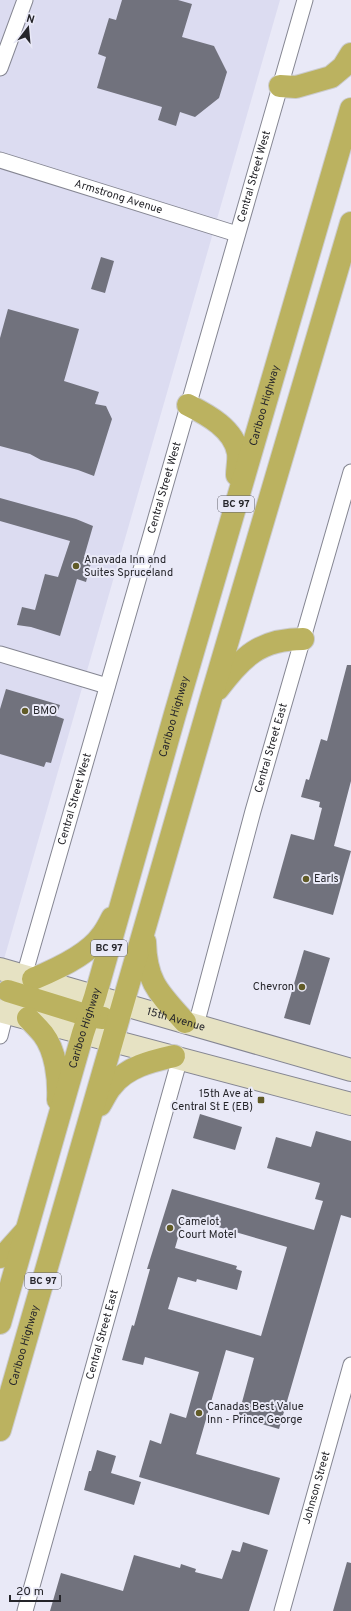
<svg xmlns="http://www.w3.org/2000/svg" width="351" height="1611" font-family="Overpass,sans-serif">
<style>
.built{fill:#dcdcf1}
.building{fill:#71727d;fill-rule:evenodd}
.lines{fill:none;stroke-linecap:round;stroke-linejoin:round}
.minor-casing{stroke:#858692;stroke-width:17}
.secondary-casing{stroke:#858692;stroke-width:24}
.trunk-casing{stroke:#cbcbcc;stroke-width:24}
.minor{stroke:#fff;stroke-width:15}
.secondary{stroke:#e6e2c3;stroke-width:22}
.trunk{stroke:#bbb260;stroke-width:22}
.poi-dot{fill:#615b27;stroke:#e9e9f7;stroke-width:1.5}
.labels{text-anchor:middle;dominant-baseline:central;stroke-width:4;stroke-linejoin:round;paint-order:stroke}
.shield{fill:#e9e9f7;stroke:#606068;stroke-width:1}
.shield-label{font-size:10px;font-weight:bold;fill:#25252a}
.street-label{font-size:11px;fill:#25252a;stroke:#e9e9f7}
.poi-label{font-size:11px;fill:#25252a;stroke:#e9e9f7;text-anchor:start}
</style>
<rect width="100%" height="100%" fill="#e9e9f7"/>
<path class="built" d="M0,0H280L0,973Z"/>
<g class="building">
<path d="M122,0H178L192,4L182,37L214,46L227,72L219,98L195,117L180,112L176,126L158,120L162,107L97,88L106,57L98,54L109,18L116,20Z"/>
<path d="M101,257L114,261L105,293L91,289Z"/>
<path d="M8,309L79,329L64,381L99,392L95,404L106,406L112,419L94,476L78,470L41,460L30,454L0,446V338Z"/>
<path d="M0,498L76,519L93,526L84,557L92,559L86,582L77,579L60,636L31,627L17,625L22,607L35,610L45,574L58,577L70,541L0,521Z"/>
<path d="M347,665H351V781L334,846L351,851L333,915L273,898L291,834L314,840L322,808L319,807L320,802L301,797L306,779L309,780L321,739L327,741Z"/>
<path d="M6,689L60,705L56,716L64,719L51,763L46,762L44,767L0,754V709Z"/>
<path d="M304,950L330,958L310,1025L284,1018Z"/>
<path d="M200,1114L242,1127L235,1150L193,1138Z"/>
<path d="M316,1131L351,1141V1218L341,1215L279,1429L238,1417L254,1358L226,1350L196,1454L280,1478L269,1515L139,1477L150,1440L161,1444L170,1413L186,1418L199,1372L145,1357L143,1365L122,1360L132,1325L134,1326L141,1301L150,1269H147L172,1189L314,1230L323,1201L315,1199L320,1183L267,1168L276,1137L311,1147ZM184,1217L287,1247L261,1336L168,1309L178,1277L196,1282L197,1279L237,1290L242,1271L236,1269L237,1266L175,1248Z"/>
<path d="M97,1450L116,1456L111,1473L141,1482L134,1505L84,1490L89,1471H91Z"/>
<path d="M243,1542L268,1550L249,1611H50L61,1573L123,1591L134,1555L180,1568L181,1564L196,1569L195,1572L222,1579L232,1550L240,1552Z"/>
<path d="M347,1562L351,1563V1611H333Z"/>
</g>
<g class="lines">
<defs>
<g id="minor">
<path d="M0,68L25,0"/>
<path id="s1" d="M0,160L237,234"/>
<path d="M0,654L107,686"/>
<path id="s2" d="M24,976L305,0"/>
<path id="s3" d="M196,1025L253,811L351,472"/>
<path d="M0,1036L6,1012"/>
<path id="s4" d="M25,1611L180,1058"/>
<path id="s5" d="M282,1611L351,1365"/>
</g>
<g id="secondary">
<path id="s6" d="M0,969L351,1070"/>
<path d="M0,1011L351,1104"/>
</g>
<g id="trunk">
<path d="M280,86L296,87L331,77L343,67L351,54"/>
<path d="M188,405C208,415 234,429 238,453C239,460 237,468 237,475"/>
<path d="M218,689C242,657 260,639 303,639"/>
<path d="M145,942C146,982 159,993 185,1022"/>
<path d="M33,979C55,970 89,954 102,935C106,930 109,924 112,918"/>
<path d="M8,991L89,1016L103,1018"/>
<path d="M28,1018C33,1023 38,1028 43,1034C56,1051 59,1079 58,1100"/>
<path d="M100,1105C104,1099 107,1091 112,1086C126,1067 152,1061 174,1056"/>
<path d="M0,1257L5,1254L24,1233"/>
<path id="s7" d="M0,1323L83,1033L95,997L175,714L351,109"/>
<path id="s8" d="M0,1430L211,698L351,223"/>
</g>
</defs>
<use href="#minor" class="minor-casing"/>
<use href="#secondary" class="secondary-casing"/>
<use href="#trunk" class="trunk-casing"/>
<use href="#minor" class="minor"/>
<use href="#secondary" class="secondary"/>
<use href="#trunk" class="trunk"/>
</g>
<g class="poi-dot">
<circle cx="76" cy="566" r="4"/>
<circle cx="25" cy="711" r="4"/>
<circle cx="306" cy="879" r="4"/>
<circle cx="302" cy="987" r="4"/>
<rect x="257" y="1096" width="8" height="8" rx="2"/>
<circle cx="170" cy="1228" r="4"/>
<circle cx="199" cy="1413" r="4"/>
</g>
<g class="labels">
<g class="shield">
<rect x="218" y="496" width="36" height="16" rx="3"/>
<rect x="91" y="940" width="36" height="16" rx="3"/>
<rect x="25" y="1273" width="36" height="16" rx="3"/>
</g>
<g class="shield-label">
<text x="236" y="504">BC 97</text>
<text x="109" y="948">BC 97</text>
<text x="43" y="1281">BC 97</text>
</g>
<g class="street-label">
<text stroke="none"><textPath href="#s2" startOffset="832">Central Street West</textPath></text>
<text stroke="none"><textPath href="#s1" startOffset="124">Armstrong Avenue</textPath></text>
<text stroke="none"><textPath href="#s7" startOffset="955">Cariboo Highway</textPath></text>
<text stroke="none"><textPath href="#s2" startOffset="508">Central Street West</textPath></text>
<text stroke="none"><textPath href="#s7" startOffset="631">Cariboo Highway</textPath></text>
<text stroke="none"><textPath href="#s3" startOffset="287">Central Street East</textPath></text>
<text stroke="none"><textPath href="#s2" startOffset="184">Central Street West</textPath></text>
<text stroke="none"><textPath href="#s6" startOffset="183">15th Avenue</textPath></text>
<text stroke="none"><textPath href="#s7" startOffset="307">Cariboo Highway</textPath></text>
<text stroke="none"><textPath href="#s4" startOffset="287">Central Street East</textPath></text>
<text stroke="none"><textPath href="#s8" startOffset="88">Cariboo Highway</textPath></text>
<text stroke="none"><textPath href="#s5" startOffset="128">Johnson Street</textPath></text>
</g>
<g class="poi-label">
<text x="84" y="560">Anavada Inn and<tspan x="84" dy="13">Suites Spruceland</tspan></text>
<text x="33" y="711">BMO</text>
<text x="314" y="879">Earls</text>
<text x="294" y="987" text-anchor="end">Chevron</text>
<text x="253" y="1094" text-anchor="end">15th Ave at<tspan x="253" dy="13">Central St E (EB)</tspan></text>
<text x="178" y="1222">Camelot<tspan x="178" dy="13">Court Motel</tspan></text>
<text x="207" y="1407">Canadas Best Value<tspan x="207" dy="13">Inn - Prince George</tspan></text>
</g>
</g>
<g transform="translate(28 28) rotate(16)" stroke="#e9e9f7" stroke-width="3" paint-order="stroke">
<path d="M0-3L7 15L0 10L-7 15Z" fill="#25252a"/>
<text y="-6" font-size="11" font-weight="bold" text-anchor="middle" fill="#25252a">N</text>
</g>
<path d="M10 1595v6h50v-6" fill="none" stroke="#25252a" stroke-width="2"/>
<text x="16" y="1595" font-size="12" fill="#25252a" stroke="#e9e9f7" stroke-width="3" paint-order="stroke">20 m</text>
</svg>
